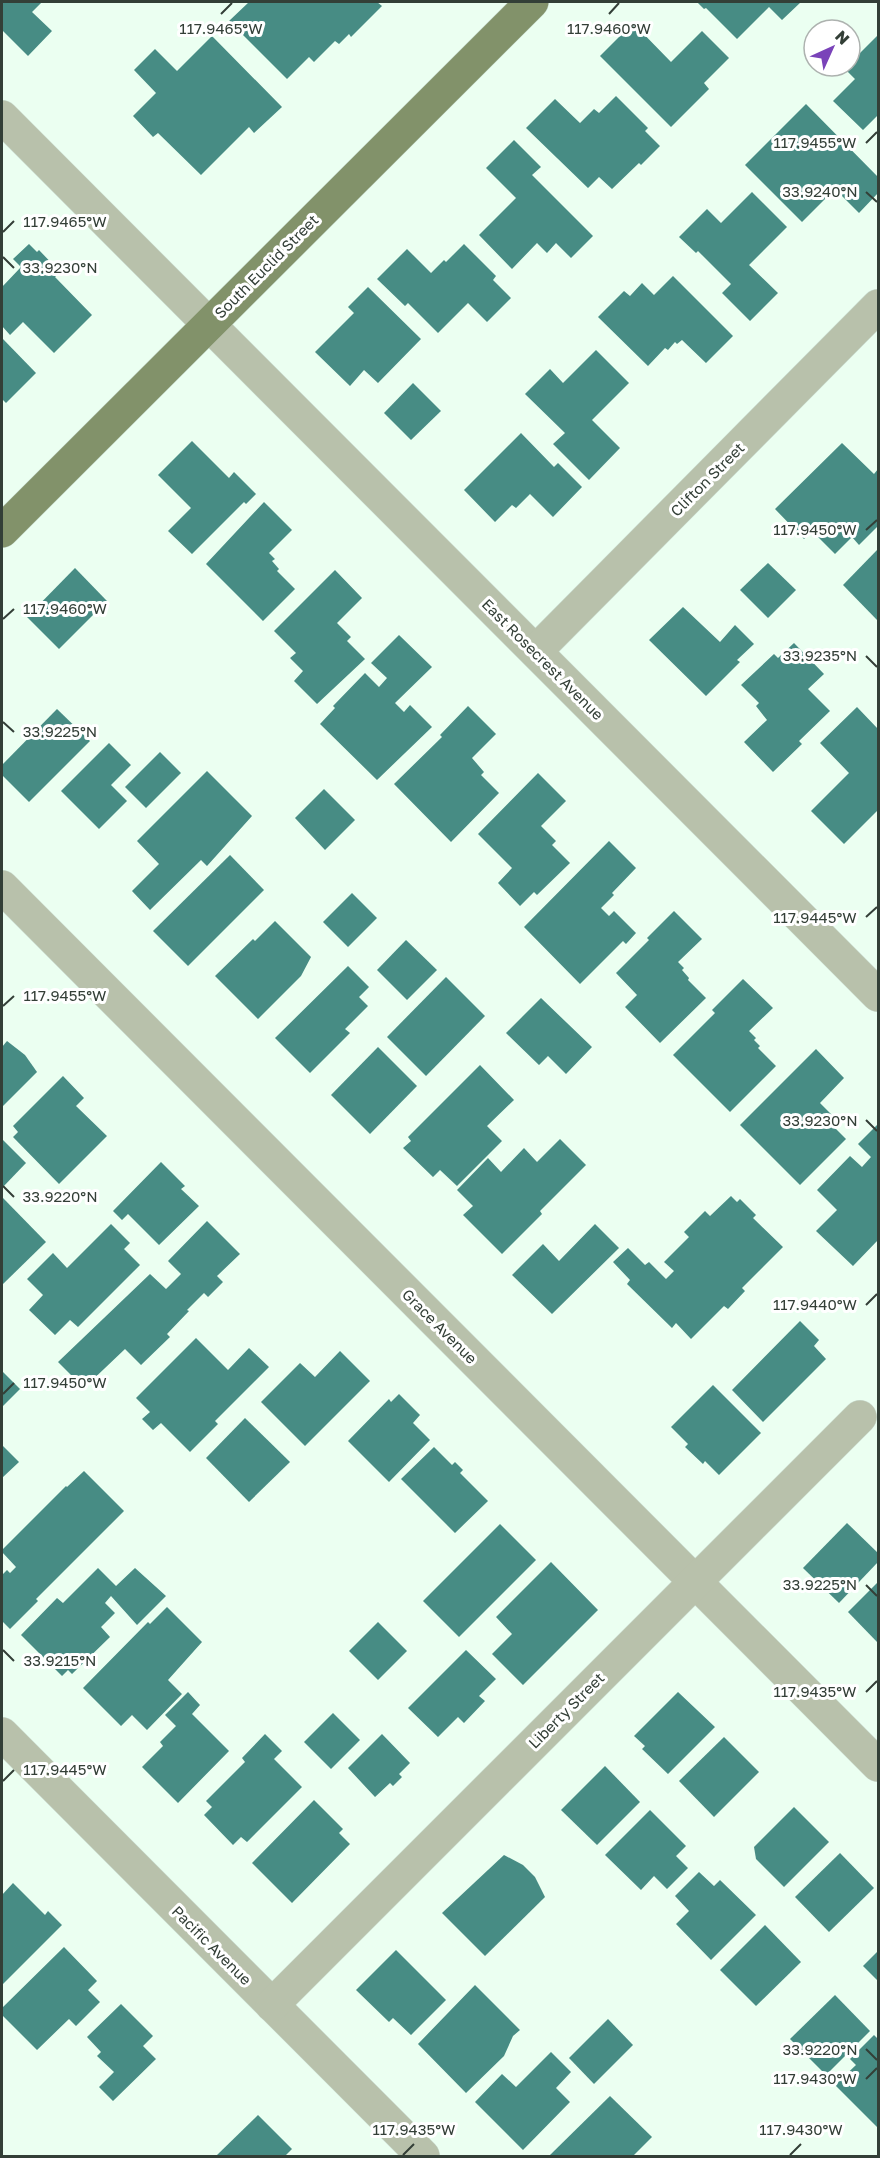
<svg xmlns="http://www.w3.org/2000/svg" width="880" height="2158" font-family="'Golos Text',sans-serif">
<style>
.building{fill:#478c84}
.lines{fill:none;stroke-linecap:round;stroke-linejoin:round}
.minor-casing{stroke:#cadcd0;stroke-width:34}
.major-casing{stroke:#cadcd0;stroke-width:34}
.minor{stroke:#b8c1ab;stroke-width:33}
.major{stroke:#82926a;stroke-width:33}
.ticks{fill:none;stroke:#333f37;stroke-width:2}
.labels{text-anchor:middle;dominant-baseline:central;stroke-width:6;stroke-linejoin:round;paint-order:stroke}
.street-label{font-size:15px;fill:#333f37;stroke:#fff}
.ticks-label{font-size:15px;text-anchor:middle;fill:#333f37;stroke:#fff;stroke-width:6;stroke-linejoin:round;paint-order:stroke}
</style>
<rect width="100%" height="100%" fill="#ebfff1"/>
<g class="building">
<path d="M2,2H42L32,12L52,31L28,56L2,30Z"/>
<path d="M249,2H377L382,6L351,37L349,34L339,44L335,41L314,62L309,57L287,79L229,21Z"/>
<path d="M697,2H801L782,20L769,7L737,39L706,8L704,9Z"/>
<path d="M633,23L671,62L702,31L729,58L704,83L709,89L671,127L600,56Z"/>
<path d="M878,35V115L863,130L833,101L855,79L845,69L850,66V63Z"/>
<path d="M212,36L282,107L254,133L249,127L201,175L158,133L153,137L133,116L156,93L134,70L155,49L177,71Z"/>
<path d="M616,96L648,128L645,131L660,146L641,165L639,163L612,189L599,177L588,188L526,128L555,99L580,123L594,109L599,113Z"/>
<path d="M806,104L878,177V193L859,213L835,189L802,222L745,165Z"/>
<path d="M514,140L541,167L532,175L593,236L571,258L556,243L547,253L537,243L512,269L479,235L516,198L486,168Z"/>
<path d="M752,192L787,227L749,265L778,293L750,321L722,293L731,284L698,251L696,253L679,237L707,209L721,223Z"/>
<path d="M29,244L37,252L39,250L60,272L55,277L92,315L54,353L23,322L10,335L2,326V287L21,267L13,259Z"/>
<path d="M464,244L496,276L493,280L511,298L487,322L468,303L438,333L408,303L405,306L377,279L407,249L431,273L444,260L446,262Z"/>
<path d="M673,276L733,336L706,363L682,340L677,344L675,342L668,350L665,348L648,366L598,317L624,291L630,296L642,283L654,295Z"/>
<path d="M368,287L421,339L378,383L364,370L350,386L315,352L354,313L348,307Z"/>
<path d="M2,338L36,373L6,403L2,399Z"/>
<path d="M596,350L629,383L592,420L620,448L589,480L553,444L565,433L525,394L550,369L563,383Z"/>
<path d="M413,383L441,411L411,440L384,413Z"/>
<path d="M521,433L554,467L558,463L582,487L553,517L530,494L516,508L512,505L495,522L464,490Z"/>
<path d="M192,441L229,478L234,472L256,494L246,504L244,502L192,554L168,531L191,508L158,475Z"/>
<path d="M842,443L874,474L878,469V526L859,545L852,537L835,554L812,531L804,539L775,509Z"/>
<path d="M264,502L292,530L269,553L275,559L272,561L279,569L277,571L295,589L263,621L206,564Z"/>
<path d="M878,549V621L843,585Z"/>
<path d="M768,563L796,590L768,618L740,590Z"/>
<path d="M75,568L107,601L59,649L27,617Z"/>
<path d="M335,570L362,598L337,623L351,637L347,641L365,659L317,704L294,681L303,671L290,658L296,653L274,631Z"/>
<path d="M683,607L720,642L735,625L754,644L737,660L740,662L706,696L649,640Z"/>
<path d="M399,635L432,667L395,703L404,712L410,705L432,727L377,780L320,724L335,708L333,706L365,673L379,687L387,678L371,663Z"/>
<path d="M794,643L824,674L808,689L830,711L799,741L802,744L773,772L744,742L767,720L756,706L759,703L741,685L774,654L778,658Z"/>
<path d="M468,706L496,734L472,758L484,772L481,775L499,793L451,842L394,784L442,737L440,735Z"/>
<path d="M857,707L878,729V810L844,844L811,811L849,773L820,743Z"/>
<path d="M57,709L90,741L29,802L2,775V765Z"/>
<path d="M109,743L131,765L111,785L127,801L99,829L61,791Z"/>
<path d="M160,752L181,773L146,808L125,787Z"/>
<path d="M207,771L252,816L207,866L201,860L150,910L132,891L159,864L137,841Z"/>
<path d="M538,773L566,801L541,826L556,841L552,845L570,863L537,895L534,892L520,906L498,883L512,868L478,834Z"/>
<path d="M324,789L355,820L325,850L295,818Z"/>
<path d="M609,841L636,868L612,893L614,895L601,908L609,916L614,911L636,933L626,944L623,941L580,984L524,927Z"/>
<path d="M230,855L264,890L188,966L153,931Z"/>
<path d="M352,893L377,918L348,947L323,922Z"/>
<path d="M674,911L702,939L678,962L684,968L682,970L689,978L688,980L706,998L660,1043L625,1007L637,995L616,973L649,940L647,938Z"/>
<path d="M275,921L311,957L301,976L258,1019L215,976L253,939L255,941Z"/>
<path d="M406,940L437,970L407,1000L377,970Z"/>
<path d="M348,966L369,987L359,997L368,1006L345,1029L350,1033L310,1073L275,1038Z"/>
<path d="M446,977L485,1016L426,1076L387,1037Z"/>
<path d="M743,979L773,1008L749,1031L756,1038L754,1040L760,1046L758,1048L776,1066L730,1112L673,1055L715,1013L712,1010Z"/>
<path d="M541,998L592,1047L566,1074L548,1056L539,1065L506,1033Z"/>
<path d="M7,1041L25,1055L37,1072L2,1107V1047Z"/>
<path d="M378,1047L417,1086L370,1134L331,1095Z"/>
<path d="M816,1049L844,1078L820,1103L834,1117L829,1122L846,1139L800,1185L740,1125Z"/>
<path d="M480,1065L514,1100L487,1126L502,1141L457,1186L440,1170L433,1177L403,1148L411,1141L408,1137Z"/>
<path d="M63,1076L84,1098L76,1106L107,1136L59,1184L13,1137L18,1132L13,1126Z"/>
<path d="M878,1124V1240L853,1266L816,1231L837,1210L817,1190L850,1156L862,1167L871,1157L858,1144Z"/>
<path d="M2,1139L26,1163L2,1188Z"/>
<path d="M560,1139L586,1165L540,1211L542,1214L502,1254L463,1215L473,1206L457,1190L488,1158L501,1172L524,1148L537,1162Z"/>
<path d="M161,1162L185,1186L181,1189L199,1206L159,1245L128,1214L122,1220L113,1211Z"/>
<path d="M731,1196L737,1202L740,1199L756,1215L753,1218L783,1247L742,1288L745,1291L728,1309L724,1306L691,1339L676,1323L672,1328L627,1284L630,1280L613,1262L628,1248L645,1265L649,1262L666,1279L674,1271L664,1262L689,1237L684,1232L705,1211L710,1216Z"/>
<path d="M3,1198L46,1242L2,1285V1199Z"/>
<path d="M207,1221L240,1254L217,1276L223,1282L208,1297L204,1293L187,1310L189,1311L167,1334L170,1337L141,1365L125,1349L84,1388L58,1362L150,1274L166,1289L181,1274L168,1261Z"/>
<path d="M111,1224L130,1243L124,1249L140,1265L78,1327L70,1320L55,1335L29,1310L43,1295L27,1279L53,1253L67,1268Z"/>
<path d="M595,1224L619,1248L552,1314L512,1275L543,1244L559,1261Z"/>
<path d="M800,1321L819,1340L814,1346L826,1359L763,1422L732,1390Z"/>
<path d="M196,1338L228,1370L249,1348L269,1367L215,1421L218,1424L190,1452L161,1423L153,1430L142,1419L150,1412L136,1398Z"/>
<path d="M340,1351L370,1381L305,1446L261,1402L300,1363L315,1377Z"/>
<path d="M2,1371L20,1389L2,1407Z"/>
<path d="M713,1385L761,1433L719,1475L705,1461L703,1464L685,1447L688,1444L671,1427Z"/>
<path d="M399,1394L420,1415L413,1423L430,1440L389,1482L348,1441L389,1399L391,1402Z"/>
<path d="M245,1418L290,1462L249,1502L206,1458Z"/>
<path d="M2,1445L19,1462L2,1478Z"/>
<path d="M434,1447L452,1465L455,1462L463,1470L460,1473L488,1501L455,1533L401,1479Z"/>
<path d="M84,1471L124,1511L36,1599L38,1601L10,1629L2,1621V1575L7,1570L10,1573L16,1567L2,1552V1550L66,1486L67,1487Z"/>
<path d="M847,1523L878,1553V1562L839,1603L803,1568Z"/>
<path d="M500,1524L536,1560L459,1637L423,1601Z"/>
<path d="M551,1562L598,1610L523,1685L492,1654L512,1634L496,1617Z"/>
<path d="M98,1568L116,1586L135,1568L166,1596L137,1625L111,1596L105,1603L115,1613L101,1627L110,1637L72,1674L68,1670L62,1676L21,1635L57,1598L63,1603Z"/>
<path d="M878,1582V1643L848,1612Z"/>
<path d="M167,1607L202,1642L168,1680L182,1694L147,1730L132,1715L121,1726L83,1688L148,1622L150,1624Z"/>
<path d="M378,1622L407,1651L378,1680L349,1651Z"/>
<path d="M466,1650L496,1679L479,1696L485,1701L464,1723L458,1717L438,1737L408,1708Z"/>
<path d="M188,1692L200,1705L192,1714L229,1751L178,1803L142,1767L163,1746L160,1742L176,1726L165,1715Z"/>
<path d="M678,1692L715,1727L668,1774L642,1749L645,1746L634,1736Z"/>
<path d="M333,1713L360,1740L331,1769L304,1742Z"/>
<path d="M265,1734L282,1751L274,1759L302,1787L247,1842L241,1837L233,1845L204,1815L212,1807L206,1801L245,1762L242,1758Z"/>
<path d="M382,1734L410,1763L399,1774L402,1777L393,1786L390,1783L375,1797L348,1768Z"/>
<path d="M724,1737L759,1772L714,1817L679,1781Z"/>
<path d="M605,1766L640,1802L597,1845L561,1810Z"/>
<path d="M314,1800L343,1829L339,1833L350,1844L292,1903L252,1863Z"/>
<path d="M794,1807L829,1842L784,1887L756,1859L754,1847Z"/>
<path d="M650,1810L686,1846L676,1856L688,1868L667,1889L654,1876L641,1890L605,1855Z"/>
<path d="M840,1853L874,1888L829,1932L795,1897Z"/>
<path d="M504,1855L523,1865L535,1877L545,1897L485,1956L442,1913Z"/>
<path d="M699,1872L714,1886L720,1880L756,1915L711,1960L676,1924L689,1911L675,1896Z"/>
<path d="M13,1883L45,1915L48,1911L62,1925L2,1985V1895Z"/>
<path d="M765,1925L801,1962L756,2006L720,1970Z"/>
<path d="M64,1947L97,1981L88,1990L100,2002L76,2026L69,2019L37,2050L2,2015V2008Z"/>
<path d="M396,1950L446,2000L411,2035L393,2018L389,2022L356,1990Z"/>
<path d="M878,1951V1981L863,1966Z"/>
<path d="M475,1985L520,2030L513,2036L504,2056L466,2093L418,2044Z"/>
<path d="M835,1995L870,2031L826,2075L790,2039Z"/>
<path d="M121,2004L153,2036L143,2046L156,2059L113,2101L99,2087L114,2072L97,2056L101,2052L87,2037Z"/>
<path d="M608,2019L633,2045L594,2084L569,2058Z"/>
<path d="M874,2035L878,2039V2128L835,2085L856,2065L850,2059Z"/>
<path d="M551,2052L571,2072L556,2088L570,2102L523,2150L475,2102L502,2074L516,2087Z"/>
<path d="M610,2096L652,2137L633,2156H549Z"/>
<path d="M258,2115L292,2149L285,2156H216Z"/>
</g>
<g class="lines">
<defs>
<g id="minor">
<path d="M2,117L878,995"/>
<path d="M536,651L878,306"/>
<path d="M2,887L878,1765"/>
<path d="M2,1734L423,2156"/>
<path d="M272,2005L860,1417"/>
</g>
<path id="major" d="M2,531L532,2"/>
</defs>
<use href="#minor" class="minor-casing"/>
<use href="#major" class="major-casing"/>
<use href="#minor" class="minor"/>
<use href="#major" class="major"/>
</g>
<path class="ticks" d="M221,14L232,3M609,14L619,3M866,143L877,132M866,192L877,202M3,232L14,221M3,257L14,268M866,530L877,520M3,619L14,609M866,656L877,667M3,722L14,732M866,917L877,907M3,1006L14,996M866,1120L877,1131M3,1186L14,1197M866,1305L877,1294M3,1394L14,1383M866,1585L877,1596M3,1650L14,1661M866,1692L877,1681M3,1781L14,1770M866,2049L877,2060M866,2079L877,2068M403,2155L414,2144M790,2155L801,2144"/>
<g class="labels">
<g class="street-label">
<text transform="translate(266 266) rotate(-45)">South Euclid Street</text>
<text transform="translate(707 479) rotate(-45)">Clifton Street</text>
<text transform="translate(543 659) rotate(45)">East Rosecrest Avenue</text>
<text transform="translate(440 1326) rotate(45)">Grace Avenue</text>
<text transform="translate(566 1710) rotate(-45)">Liberty Street</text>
<text transform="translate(212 1945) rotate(45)">Pacific Avenue</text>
</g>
</g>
<g class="ticks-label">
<text x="221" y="34">117.9465°W</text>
<text x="609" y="34">117.9460°W</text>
<text x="815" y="148">117.9455°W</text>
<text x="820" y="197">33.9240°N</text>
<text x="65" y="227">117.9465°W</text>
<text x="60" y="273">33.9230°N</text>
<text x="815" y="535">117.9450°W</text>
<text x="65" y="614">117.9460°W</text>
<text x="820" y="661">33.9235°N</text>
<text x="60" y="737">33.9225°N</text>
<text x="815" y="923">117.9445°W</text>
<text x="65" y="1001">117.9455°W</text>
<text x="820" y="1126">33.9230°N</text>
<text x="60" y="1202">33.9220°N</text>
<text x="815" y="1310">117.9440°W</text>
<text x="65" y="1388">117.9450°W</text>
<text x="820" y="1590">33.9225°N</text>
<text x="60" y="1666">33.9215°N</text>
<text x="815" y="1697">117.9435°W</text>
<text x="65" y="1775">117.9445°W</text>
<text x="820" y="2055">33.9220°N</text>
<text x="815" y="2084">117.9430°W</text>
<text x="414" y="2135">117.9435°W</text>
<text x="801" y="2135">117.9430°W</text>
</g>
<rect width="880" height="2158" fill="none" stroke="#333f37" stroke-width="6"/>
<g transform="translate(832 48) rotate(45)"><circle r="28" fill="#ffffff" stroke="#adb2af" stroke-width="1.5"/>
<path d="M0-4.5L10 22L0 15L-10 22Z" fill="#7a43b9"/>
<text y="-9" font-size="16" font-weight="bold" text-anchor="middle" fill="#333f37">N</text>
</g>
</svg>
